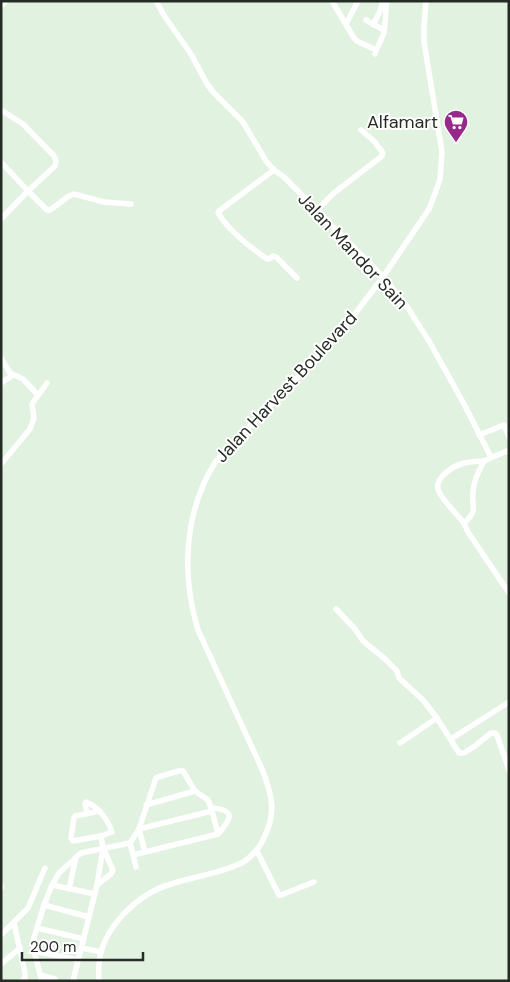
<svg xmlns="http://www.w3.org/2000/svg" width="510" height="982" font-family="'DM Sans',sans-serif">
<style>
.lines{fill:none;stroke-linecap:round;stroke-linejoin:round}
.minor{stroke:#fff;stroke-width:5.5}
.labels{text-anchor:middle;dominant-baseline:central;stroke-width:4;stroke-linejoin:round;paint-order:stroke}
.poi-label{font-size:18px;fill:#252b25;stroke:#fff;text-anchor:end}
.street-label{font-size:18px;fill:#252b25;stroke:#fff}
</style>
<rect width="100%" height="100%" fill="#e2f2e0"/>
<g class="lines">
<g class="minor">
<path d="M156,1L165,17L191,54L207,84L214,93L243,122L266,161L274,170L284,177L383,277L404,302L429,341L464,404L491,457"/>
<path d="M332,1L354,38L357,41L376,50"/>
<path d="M1,6L6,1"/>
<path d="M366,20L384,30"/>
<path d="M346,24L358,1"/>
<path d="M373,25L380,11L383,1"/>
<path d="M375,54C377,46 383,39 384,31C386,21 385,11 387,1"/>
<path d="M1,110L23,124L54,156L56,161L55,166L28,191L1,219"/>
<path d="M1,162L28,191L47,210H50L69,196L74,194L104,202L131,204"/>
<path d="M274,170L219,211L218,213C230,232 249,246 267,259H269L273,256L276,257L297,278"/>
<path d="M317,210L334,193L382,156L383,153L374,141L361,130"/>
<path d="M1,358L10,373L23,379L38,395"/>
<path d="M1,383L13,375"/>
<path d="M479,435L504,425L509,437"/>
<path d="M509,450L484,461C479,470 474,480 473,491C471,506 479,511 464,523L468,532L509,593"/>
<path d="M1,464L30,429L34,418L32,404L47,383"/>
<path d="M464,523C456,513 445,503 439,492C432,479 453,466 464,463C470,462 477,461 484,461"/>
<path d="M336,609L355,629L363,641L384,658L397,671L399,678L423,700L437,718L459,753H464L475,746L491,733H495L497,735L509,770"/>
<path d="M451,739L509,702"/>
<path d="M400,743L437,718"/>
<path d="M146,805L195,791"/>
<path d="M212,811L218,834"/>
<path d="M87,813L85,804L86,802C99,807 108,820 112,832L101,836L73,841L71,838L74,818L75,816L100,811"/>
<path d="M130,843L136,867"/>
<path d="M257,851L279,895H281L314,882"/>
<path d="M145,852L139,829L212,811L211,808"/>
<path d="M1,885V888"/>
<path d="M52,885L95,894"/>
<path d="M97,885L111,874L113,870L103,848L101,836"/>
<path d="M69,889L76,857"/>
<path d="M44,905L89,917"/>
<path d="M14,923L25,973V977L22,981"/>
<path d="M37,928L84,939"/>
<path d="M1,935L28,908L45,868"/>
<path d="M82,948L101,952"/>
<path d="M34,951L78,960"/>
<path d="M1,964L20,948"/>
<path d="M40,975L55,979"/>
<path d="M42,981L34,951L33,941L44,905L52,885L59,873L81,853L130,843L139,829L156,778L158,777L179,771H183L195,791L208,800L211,808C237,810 231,819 218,834L133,855"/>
<path d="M73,981L97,885L103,848"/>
<path d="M99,981C99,976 98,970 99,965C101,929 137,894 171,884C192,877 217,874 237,865C248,861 256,852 262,842C277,813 273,798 262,769L198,630C181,574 184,511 216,461L338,336L383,277L429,209L437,188L440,179L442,152L424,42V26L426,1"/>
</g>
</g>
<defs>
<symbol id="supermarket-pin" viewBox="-11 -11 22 30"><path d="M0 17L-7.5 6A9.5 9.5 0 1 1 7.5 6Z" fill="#96298a" stroke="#fff"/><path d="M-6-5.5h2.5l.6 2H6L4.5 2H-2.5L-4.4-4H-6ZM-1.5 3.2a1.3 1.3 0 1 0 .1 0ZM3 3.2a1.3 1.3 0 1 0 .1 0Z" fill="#fff"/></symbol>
</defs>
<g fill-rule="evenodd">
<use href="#supermarket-pin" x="442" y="108" width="28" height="38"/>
</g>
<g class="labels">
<g class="poi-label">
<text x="438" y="122">Alfamart</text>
</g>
<g class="street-label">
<text transform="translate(353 251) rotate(47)">Jalan Mandor Sain</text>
<text transform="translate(286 387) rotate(-47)">Jalan Harvest Boulevard</text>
</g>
</g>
<rect width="510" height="982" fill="none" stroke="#252b25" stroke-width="5"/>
<path d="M22 952v8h121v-8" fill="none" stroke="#252b25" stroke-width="2.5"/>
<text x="30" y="952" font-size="15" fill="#252b25" stroke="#ffffff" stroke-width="4" paint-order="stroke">200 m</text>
</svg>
